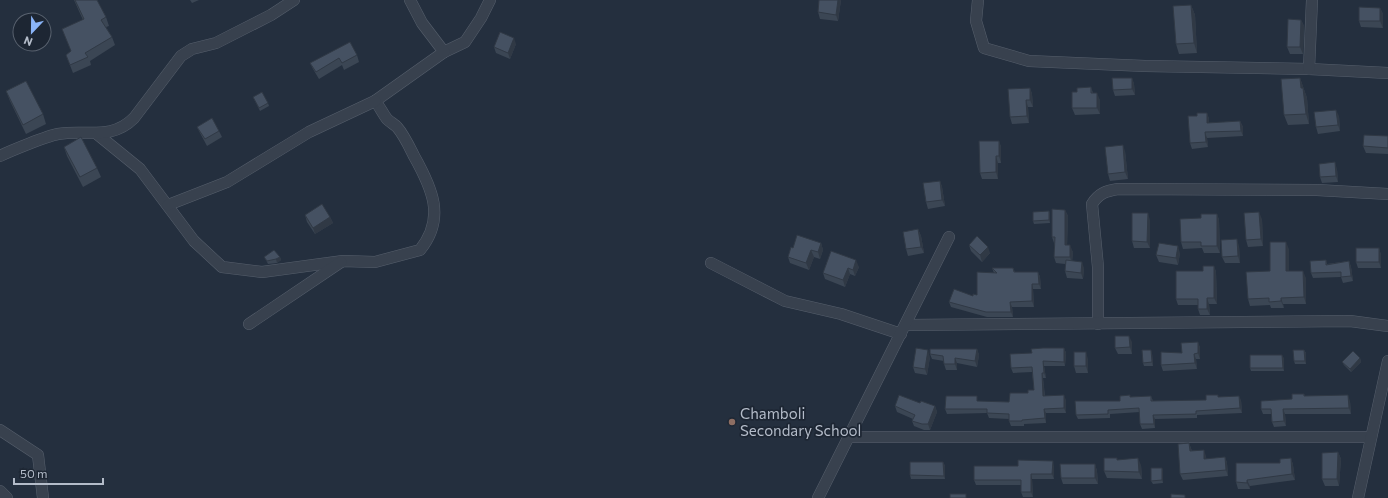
<svg xmlns="http://www.w3.org/2000/svg" width="1388" height="498" font-family="Commissioner,sans-serif">
<style>
.lines{fill:none;stroke-linecap:round;stroke-linejoin:round}
.minor-casing{stroke:#565f6c;stroke-width:12}
.minor{stroke:#38414e;stroke-width:11}
.wall{fill:#3b4654}
.shaded-wall{fill:#303945}
.building{fill:#455162;stroke:#303945}
.education-dot{fill:#8d6e63;stroke:#1d2633;stroke-width:1.5}
.labels{text-anchor:middle;dominant-baseline:central;stroke-width:3.5;stroke-linejoin:round;paint-order:stroke}
.poi-label{font-size:15px;fill:#b4bcc9;stroke:#1d2633;text-anchor:start}
</style>
<rect width="100%" height="100%" fill="#242f3e"/>
<g class="lines">
<defs>
<g id="minor">
<path d="M978,0L976,21L984,48L1029,61L1145,66L1309,69L1388,73"/>
<path d="M444,52L465,42L481,18L490,0"/>
<path d="M1309,69L1312,0"/>
<path d="M97,134L140,169L194,241L222,267L262,272L343,261L375,262L420,250C446,218 432,188 414,156C409,146 404,135 397,127C394,124 390,122 387,119C383,114 380,107 375,101L444,52L422,23L410,0"/>
<path d="M0,156C10,151 47,136 58,134C86,129 111,141 134,118L181,56L192,49L216,43L271,15L294,0"/>
<path d="M168,205L227,182L309,132L375,101"/>
<path d="M711,263L785,301L841,314L901,334"/>
<path d="M249,324L341,262"/>
<path d="M1098,324V267L1092,204C1099,193 1106,191 1118,189L1317,190L1388,194"/>
<path d="M906,325L1350,321L1388,326"/>
<path d="M0,430L38,455L43,498"/>
<path d="M849,437H1371"/>
<path d="M0,491L7,498"/>
<path d="M818,498L949,237"/>
<path d="M1358,498L1388,361"/>
</g>
</defs>
<use href="#minor" class="minor-casing"/>
<use href="#minor" class="minor"/>
</g>
<g class="wall">
<path d="M74,0H97L106,17L109,26L106,27L112,37L115,45L90,61L91,65L73,73L66,55L71,51L62,29L83,20Z"/>
<path d="M190,0H199L192,3Z"/>
<path d="M841,0L838,21L820,19L818,12Z"/>
<path d="M1191,5L1195,15L1197,53L1179,54L1176,44Z"/>
<path d="M1380,8L1383,14V28L1361,27L1359,21Z"/>
<path d="M1301,20L1304,26L1303,54H1290L1287,47Z"/>
<path d="M516,44L510,59L496,53L494,47Z"/>
<path d="M357,55L359,62L344,70L342,65L319,79L313,69L310,63Z"/>
<path d="M1132,78L1134,84L1135,95L1115,96L1113,90Z"/>
<path d="M1300,78L1307,98L1309,124L1288,125L1284,115Z"/>
<path d="M1091,87L1093,93L1100,100V114L1075,115L1072,108L1077,92Z"/>
<path d="M1030,88L1032,94L1033,107H1028L1029,123L1012,124L1010,117Z"/>
<path d="M6,91L43,114L46,124L26,134L10,101Z"/>
<path d="M253,97L268,103L269,106L260,111Z"/>
<path d="M1207,113L1209,119V123L1240,121L1243,127V136L1207,138L1208,147L1192,149L1190,143L1197,116Z"/>
<path d="M1339,116L1340,131L1318,134L1316,127Z"/>
<path d="M197,127L219,131L222,137L207,146L200,133Z"/>
<path d="M1388,136V154L1366,153L1363,146Z"/>
<path d="M999,141L1001,147V163H998V179H982L980,173Z"/>
<path d="M64,147L97,168L101,177L83,187L67,156Z"/>
<path d="M1125,151L1128,179L1110,181L1108,174Z"/>
<path d="M1337,169L1338,182L1322,183L1320,177Z"/>
<path d="M940,181L942,187L945,206L928,209L926,202Z"/>
<path d="M1065,210L1068,216L1067,245L1073,252L1072,261L1084,268L1083,279L1067,278L1065,271V264L1056,263L1054,257V243L1052,237Z"/>
<path d="M1049,211L1050,214V223L1034,224L1033,221Z"/>
<path d="M1217,214L1219,220L1220,253H1204L1202,248L1183,249L1181,242Z"/>
<path d="M305,215L330,217L333,223L315,234L307,222Z"/>
<path d="M1262,219L1263,246L1248,247L1246,240Z"/>
<path d="M1150,220V248H1134L1132,241Z"/>
<path d="M918,229L921,236L924,253L908,256L906,249Z"/>
<path d="M821,243L823,250L820,259L814,257L809,270L790,263L788,257L793,248Z"/>
<path d="M969,245L990,253L982,262L971,251Z"/>
<path d="M1239,246L1240,263H1225L1222,257Z"/>
<path d="M1379,248L1381,255V268H1358L1356,262Z"/>
<path d="M1289,249V271L1306,278V304H1283L1284,308H1271L1270,305L1250,306L1248,299L1270,271Z"/>
<path d="M831,251L859,267L855,276L850,274L845,287L825,279L823,273Z"/>
<path d="M1180,253L1178,265L1159,262L1156,255Z"/>
<path d="M264,257H280L281,260L277,263L268,264L266,260Z"/>
<path d="M1326,260L1327,264L1349,261L1351,267L1353,281L1343,283L1341,277L1313,278L1311,273Z"/>
<path d="M1214,266L1216,272L1217,304H1209L1210,315H1200L1198,309V305H1178L1176,299L1203,271Z"/>
<path d="M992,268H1013L1015,272H1038L1040,277L1041,289H1033L1034,307H1012L1013,317H987L951,307L949,302L977,295L994,273Z"/>
<path d="M1132,342V354H1118L1115,348Z"/>
<path d="M1198,342L1200,348V359H1196L1197,369L1163,371L1161,365L1182,353Z"/>
<path d="M1064,348L1066,353L1065,366H1044L1046,378H1043L1045,396L1066,400V413H1046V423L1024,424V426H1011L1009,421V419L989,418L987,413L947,414L945,409L978,401L1009,402L1028,393L1034,390L1032,372L1013,373L1011,368L1032,353Z"/>
<path d="M977,349L979,355L977,367L957,363V370H946L944,364V361L932,359L930,354Z"/>
<path d="M1304,350L1306,353V364H1295L1294,361Z"/>
<path d="M1152,353L1153,366H1144L1143,363Z"/>
<path d="M930,357L927,375L915,373L913,367Z"/>
<path d="M1284,358V371H1251L1250,368Z"/>
<path d="M1360,358L1361,362L1351,372L1344,365L1342,362Z"/>
<path d="M1088,359V373H1076L1074,366Z"/>
<path d="M1304,394L1305,396L1350,401L1351,414H1285L1286,426L1274,427L1272,422L1271,414H1263L1261,409L1292,399Z"/>
<path d="M1151,396L1153,401L1206,400L1219,397L1241,400L1242,413L1197,415V418L1155,419V428L1142,429L1140,424V412L1110,414V418L1078,419L1076,415L1120,401L1131,397Z"/>
<path d="M920,403L935,406L937,412L930,430H924L914,426L912,421L913,419L897,412L895,406Z"/>
<path d="M1189,443L1192,451L1206,456V459L1225,457L1227,463L1228,476L1183,480L1180,474Z"/>
<path d="M1338,452L1341,459L1339,486H1325L1322,479Z"/>
<path d="M1117,458V460L1141,465L1142,479L1107,478L1104,471Z"/>
<path d="M1291,458L1293,465L1295,480L1250,486V489H1238L1236,482Z"/>
<path d="M943,462L945,466V479H911L910,475Z"/>
<path d="M1095,464L1097,471L1098,484H1063L1061,478Z"/>
<path d="M1054,466V479H1032L1033,497H1023L1021,492V485H976L974,480Z"/>
<path d="M1162,468L1163,471V483L1153,484L1151,481Z"/>
</g>
<g class="shaded-wall">
<path d="M838,0H841L838,21L836,15Z"/>
<path d="M1191,5L1195,15L1197,53L1194,43Z"/>
<path d="M1380,8L1383,14V28L1380,21Z"/>
<path d="M1301,20L1304,26L1303,54L1300,47Z"/>
<path d="M514,38L516,44L510,59L508,53Z"/>
<path d="M1132,78L1134,84L1135,95L1132,89Z"/>
<path d="M1300,78L1307,98L1309,124L1306,114L1301,88Z"/>
<path d="M1030,88L1032,94L1033,107L1030,100Z"/>
<path d="M1097,93L1100,100V114L1097,108Z"/>
<path d="M1026,100L1028,107L1029,123L1027,116Z"/>
<path d="M1336,110L1339,116L1340,131L1338,125Z"/>
<path d="M1207,113L1209,119V129L1207,123Z"/>
<path d="M1240,121L1243,127V136L1241,131Z"/>
<path d="M1205,132L1207,138L1208,147L1206,142Z"/>
<path d="M999,141L1001,147V163L999,156Z"/>
<path d="M1123,145L1125,151L1128,179L1125,172Z"/>
<path d="M996,156L998,163V179L996,172Z"/>
<path d="M1335,162L1337,169L1338,182L1336,176Z"/>
<path d="M940,181L942,187L945,206L942,200Z"/>
<path d="M1065,210L1068,216L1067,251L1065,245Z"/>
<path d="M1049,211L1050,214V223L1049,220Z"/>
<path d="M1259,212L1262,219L1263,246L1261,239Z"/>
<path d="M1148,213L1150,220V248L1147,242Z"/>
<path d="M1217,214L1219,220L1220,253L1217,246Z"/>
<path d="M330,217L333,223L315,234L313,228Z"/>
<path d="M918,229L921,236L924,253L921,247Z"/>
<path d="M1237,239L1239,246L1240,263L1238,256Z"/>
<path d="M1286,242L1289,249V278L1286,271Z"/>
<path d="M821,243L823,250L820,259L818,252Z"/>
<path d="M1070,245L1073,252L1072,264L1070,257Z"/>
<path d="M1178,246L1180,253L1178,265L1176,258Z"/>
<path d="M988,247L990,253L982,262L980,255Z"/>
<path d="M1379,248L1381,255V268L1379,262Z"/>
<path d="M811,250L814,257L809,270L806,263Z"/>
<path d="M280,257L281,260L277,263L276,259Z"/>
<path d="M856,260L859,267L855,276L853,270Z"/>
<path d="M1349,261L1351,267L1353,281L1351,276Z"/>
<path d="M1082,262L1084,268L1083,279L1081,273Z"/>
<path d="M1214,266L1216,272L1217,304L1214,298Z"/>
<path d="M848,268L850,274L845,287L843,280Z"/>
<path d="M1303,271L1306,278V304L1304,297Z"/>
<path d="M1038,272L1040,277L1041,289L1039,284Z"/>
<path d="M1032,284L1033,289L1034,307L1032,301Z"/>
<path d="M1207,298L1209,304L1210,315L1207,309Z"/>
<path d="M1281,298L1283,304L1284,308L1281,301Z"/>
<path d="M1010,302L1012,307L1013,317L1011,312Z"/>
<path d="M1129,336L1132,342V354L1130,347Z"/>
<path d="M1198,342L1200,348V359L1198,353Z"/>
<path d="M1064,348L1066,353L1065,366L1064,362Z"/>
<path d="M977,349L979,355L977,367L975,361Z"/>
<path d="M928,350L930,357L927,375L925,369Z"/>
<path d="M1151,350L1152,353L1153,366L1152,362Z"/>
<path d="M1304,350L1306,353V364L1305,361Z"/>
<path d="M1086,352L1088,359V373L1086,366Z"/>
<path d="M1194,354L1196,359L1197,369L1195,363Z"/>
<path d="M1282,355L1284,358V371L1283,368Z"/>
<path d="M955,358L957,363V370L955,364Z"/>
<path d="M1360,358L1361,362L1351,372L1350,369Z"/>
<path d="M1043,361L1044,366L1046,378L1044,373Z"/>
<path d="M1042,373L1043,378L1045,401L1043,396Z"/>
<path d="M1064,395L1066,400V413L1064,408Z"/>
<path d="M1348,395L1350,401L1351,414L1349,408Z"/>
<path d="M1239,396L1241,400L1242,413L1240,408Z"/>
<path d="M935,406L937,412L930,430L928,424Z"/>
<path d="M1044,409L1046,413V423L1045,418Z"/>
<path d="M1283,409L1285,414L1286,426L1284,421Z"/>
<path d="M1153,415L1155,419V428L1154,424Z"/>
<path d="M1189,443L1191,449L1192,457L1190,451Z"/>
<path d="M1204,450L1206,456L1207,465L1204,459Z"/>
<path d="M1338,452L1341,459L1339,486L1337,479Z"/>
<path d="M1225,457L1227,463L1228,476L1226,470Z"/>
<path d="M1138,458L1141,465L1142,479L1139,472Z"/>
<path d="M1291,458L1293,465L1295,480L1292,474Z"/>
<path d="M1053,461L1054,466V479L1052,474Z"/>
<path d="M943,462L945,466V479L944,476Z"/>
<path d="M1095,464L1097,471L1098,484L1095,478Z"/>
<path d="M1162,468L1163,471V483L1162,480Z"/>
<path d="M1031,474L1032,479L1033,497L1031,492Z"/>
<path d="M1247,480L1250,486V489L1247,483Z"/>
</g>
<g class="building">
<path d="M75,0H97L106,17L101,20L112,37L85,53L88,57L70,65L66,55L71,51L62,29L84,19Z"/>
<path d="M819,0H838L836,15L818,12Z"/>
<path d="M1191,5L1194,43L1176,44L1173,6Z"/>
<path d="M1359,7L1380,8V21H1359Z"/>
<path d="M1288,19L1301,20L1300,47H1287Z"/>
<path d="M500,32L514,38L508,53L494,47Z"/>
<path d="M350,42L357,55L342,63L339,58L316,72L310,63Z"/>
<path d="M1112,78H1132V89L1113,90Z"/>
<path d="M1300,78L1301,88H1303L1306,114L1284,115L1281,79Z"/>
<path d="M26,81L43,114L23,125L6,91Z"/>
<path d="M1091,87V93H1097V108H1072V92H1077V88Z"/>
<path d="M1030,88V100H1026L1027,116L1010,117L1008,89Z"/>
<path d="M262,92L268,103L259,108L253,97Z"/>
<path d="M1336,110L1338,125L1316,127L1314,112Z"/>
<path d="M1197,113H1207V123L1240,121L1241,131L1205,132L1206,142L1190,143L1188,116H1197Z"/>
<path d="M212,118L219,131L205,139L197,127Z"/>
<path d="M1364,135L1388,136V148L1363,146Z"/>
<path d="M81,137L97,168L80,177L64,147Z"/>
<path d="M979,141H999V156H996V172L980,173Z"/>
<path d="M1123,145L1125,172L1108,174L1105,147Z"/>
<path d="M1335,162L1336,176L1320,177L1319,164Z"/>
<path d="M940,181L942,200L926,202L923,183Z"/>
<path d="M322,204L330,217L313,228L305,215Z"/>
<path d="M1052,209L1065,210V245H1070V257H1054L1055,237H1052Z"/>
<path d="M1049,211V220L1033,221V212Z"/>
<path d="M1259,212L1261,239L1246,240L1244,213Z"/>
<path d="M1132,213H1148L1147,242L1132,241Z"/>
<path d="M1201,214H1217V246H1201V242H1181L1180,219L1201,218Z"/>
<path d="M918,229L921,247L906,249L903,232Z"/>
<path d="M797,235L821,243L818,252L811,250L806,263L788,257L791,247L793,248Z"/>
<path d="M977,236L988,247L980,255L969,245Z"/>
<path d="M1237,239L1238,256L1222,257L1221,240Z"/>
<path d="M1270,242H1286V271H1303L1304,297L1281,298V301L1269,302V298L1248,299L1246,272L1270,271Z"/>
<path d="M1159,243L1178,246L1176,258L1156,255Z"/>
<rect x="1356" y="248" width="23" height="14"/>
<path d="M274,250L280,257L276,259L267,261L264,257Z"/>
<path d="M831,251L856,260L853,270L848,268L843,280L823,273Z"/>
<path d="M1066,260L1082,262L1081,273L1065,271Z"/>
<path d="M1326,260V265L1349,261L1351,276L1341,277V272L1311,273L1310,261Z"/>
<path d="M1203,266H1214V298H1207V309H1198V299H1176V271H1203Z"/>
<path d="M992,268H1013L1014,272H1038L1039,284H1032V301L1010,302L1011,312H986L949,302L954,289L973,296V294L977,295V272L997,273Z"/>
<path d="M1115,336H1129L1130,347L1115,348Z"/>
<path d="M1198,342V353L1194,354L1195,363L1161,365V352L1182,353L1181,343Z"/>
<path d="M916,348L928,350L925,369L913,367Z"/>
<path d="M1043,348H1064V362L1043,361L1044,373H1042L1043,396L1064,395V408L1044,409L1045,418L1022,420V421H1009V414L987,413V409H945L946,396H977V401L1009,402L1010,393H1028V390H1034L1032,367L1011,368L1010,354L1032,353L1031,349Z"/>
<path d="M930,349H977L975,361L955,358V364H944L943,356L930,354Z"/>
<path d="M1142,350H1151L1152,362L1143,363Z"/>
<path d="M1293,350H1304L1305,361H1294Z"/>
<path d="M1353,351L1360,358L1350,369L1342,362Z"/>
<rect x="1074" y="352" width="12" height="14"/>
<path d="M1250,355H1282L1283,368H1250Z"/>
<path d="M1292,394H1304V396L1348,395L1349,408L1283,409L1284,421L1272,422L1271,409H1261V401L1292,399Z"/>
<path d="M899,395L920,403L921,401L935,406L928,424H922L912,421L915,415L895,406Z"/>
<path d="M1130,395V397L1151,396V401L1206,400V395H1218V397L1239,396L1240,408L1196,411V414L1153,415L1154,424H1140L1139,408L1108,410V414L1076,415L1075,401H1120V396Z"/>
<path d="M1189,443L1190,451L1204,450V459L1225,457L1226,470L1180,474L1178,444Z"/>
<path d="M1338,452L1337,479H1322V453Z"/>
<path d="M1104,458H1117V460L1138,458L1139,472L1104,471Z"/>
<path d="M1291,458L1292,474L1247,480V483L1236,482V463H1280V459Z"/>
<path d="M1018,460L1053,461L1052,474H1031V492H1021V480H974V466H1018Z"/>
<path d="M910,462H943L944,476L910,475Z"/>
<path d="M1060,464H1095V478H1061Z"/>
<path d="M1151,468H1162V480L1151,481Z"/>
<rect x="950" y="494" width="16" height="4"/>
<path d="M1171,494L1185,495V498H1171Z"/>
</g>
<circle class="education-dot" cx="732" cy="422" r="4"/>
<g class="labels">
<g class="poi-label">
<text x="740" y="413">Chamboli<tspan x="740" dy="17">Secondary School</tspan></text>
</g>
</g>
<g transform="translate(32 32) rotate(202)"><circle r="19" fill="#1d2633" stroke="#59626f"/>
<path d="M0-3L7 15L0 10L-7 15Z" fill="#8ab4f8"/>
<text y="-6" font-size="11" font-weight="bold" text-anchor="middle" fill="#b4bcc9">N</text>
</g>
<path d="M14 478v6h89v-6" fill="none" stroke="#b4bcc9" stroke-width="2"/>
<text x="20" y="478" font-size="12" fill="#b4bcc9" stroke="#1d2633" stroke-width="3" paint-order="stroke">50 m</text>
</svg>
